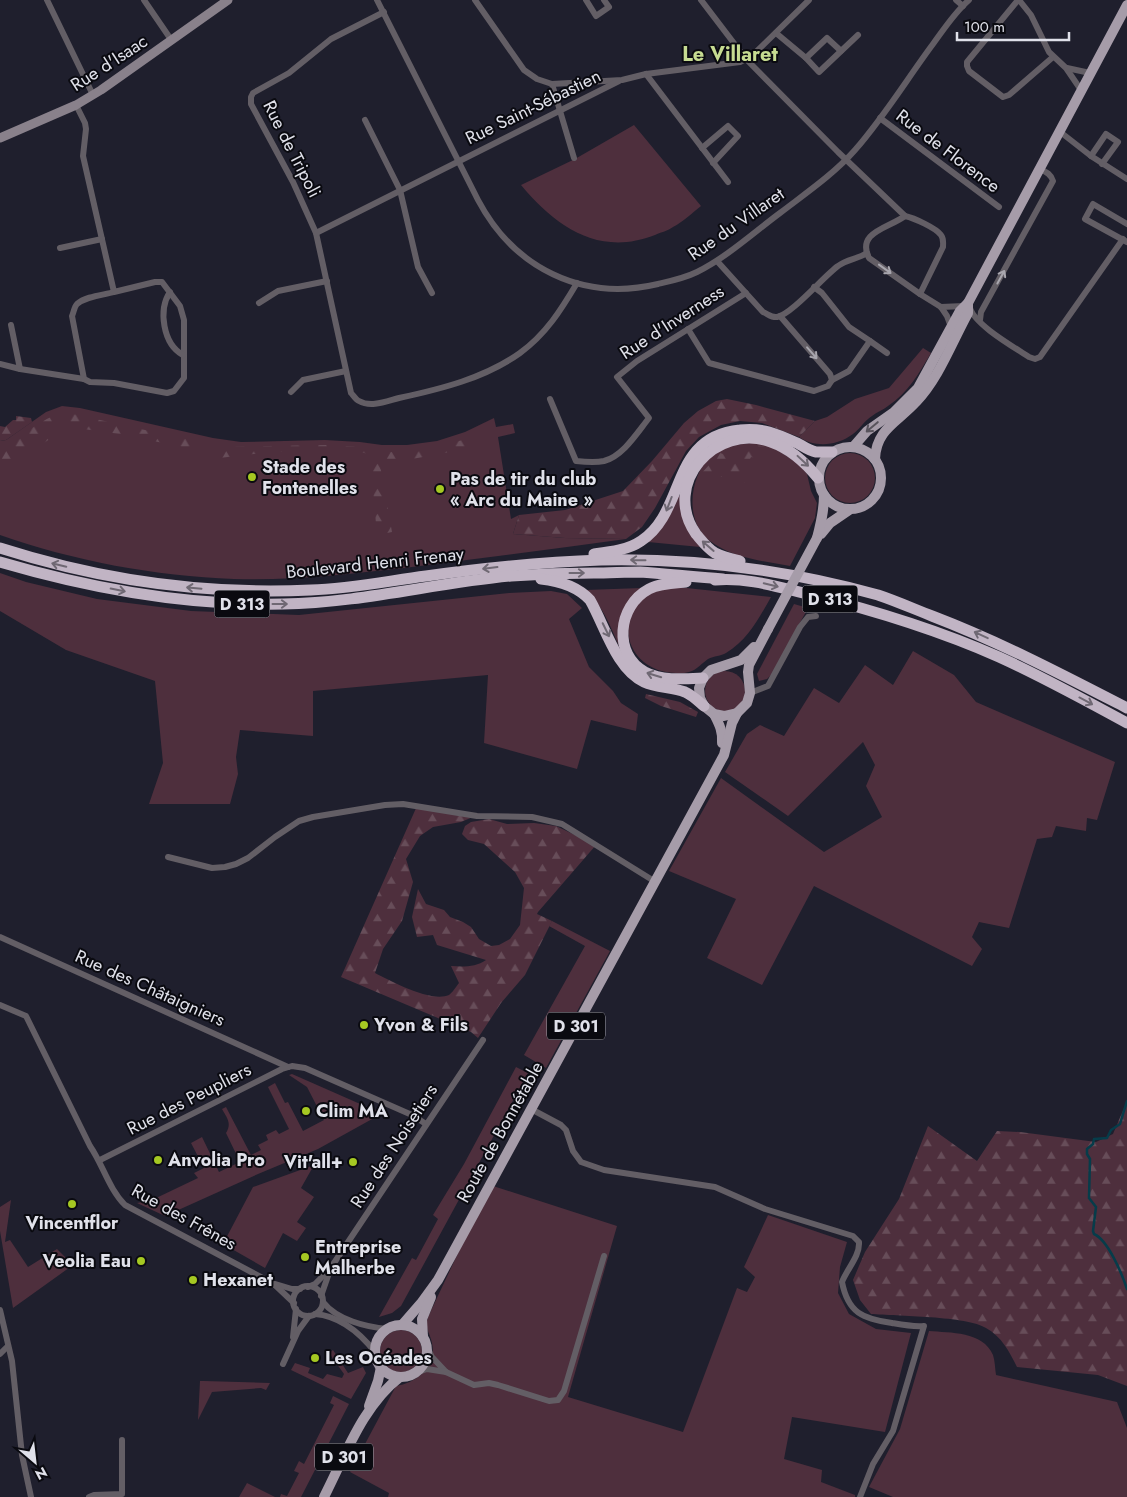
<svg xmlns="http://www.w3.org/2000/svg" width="1127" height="1497" font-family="Jost,sans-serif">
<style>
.green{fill:#4e2f3d}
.forest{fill:url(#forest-firs)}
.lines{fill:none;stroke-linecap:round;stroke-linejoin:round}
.stream{stroke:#063c4a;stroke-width:2.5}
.street{stroke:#635e65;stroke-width:6}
.secondary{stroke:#89818b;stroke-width:9}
.primary{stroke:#a69ca9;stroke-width:10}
.highway{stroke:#c1b4c4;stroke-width:11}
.primary-bridge{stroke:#a69ca9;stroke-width:10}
.oneway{stroke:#a8a6ae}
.oneway2{stroke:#58535c}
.oneway3{stroke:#6f6873}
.poi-dot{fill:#a5c822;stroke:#0a0a10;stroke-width:2}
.labels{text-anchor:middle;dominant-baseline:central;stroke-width:4;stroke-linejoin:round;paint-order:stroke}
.shield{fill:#0a0a10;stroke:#a0a0a9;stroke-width:1}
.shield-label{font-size:16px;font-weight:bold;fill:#e0e1ea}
.street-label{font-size:18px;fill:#e0e1ea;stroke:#0a0a10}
.poi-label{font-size:18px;font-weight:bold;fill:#e0e1ea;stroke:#0a0a10;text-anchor:start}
.quarter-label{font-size:20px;font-weight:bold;fill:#c6db91;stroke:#0a0a10}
</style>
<defs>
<pattern id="forest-firs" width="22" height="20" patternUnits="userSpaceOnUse" patternTransform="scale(1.25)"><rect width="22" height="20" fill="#4e2f3d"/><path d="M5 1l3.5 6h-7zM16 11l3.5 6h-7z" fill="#674d59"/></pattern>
</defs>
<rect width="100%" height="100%" fill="#1f1f2d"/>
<g class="green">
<path d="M634,125L701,206C692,213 683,222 673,227C668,231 661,232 655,235C599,257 556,227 521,185L575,159Z"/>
<path d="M923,348L931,353C919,373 908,393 888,406C883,410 877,412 872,416C864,421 860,429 853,434C837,446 815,448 799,437L815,421L827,417L855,399L889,388Z"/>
<path d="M62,406L80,408L213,438L241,442L325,440L360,442L382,445H407L437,441L465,432L494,418L496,427L513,424L515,433L498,437L511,519L519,515L513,534L565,538L626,539C552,549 478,559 404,568C347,574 291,581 234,579C155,576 74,561 0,535V441L6,440L46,412Z"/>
<path d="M762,442L779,451L799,464L807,474L811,491L817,503L815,518L790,566C763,561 732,558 710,541C684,522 689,476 711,456C725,443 745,444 762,442Z"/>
<circle cx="850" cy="478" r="25"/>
<path d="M676,496H681L700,547L648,542C665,528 669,515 676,496Z"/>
<path d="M0,573L26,582L97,599L191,611L299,615L509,593L551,591L567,594L582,608L569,619L589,667L613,691L621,703L638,714L636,731L591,720L577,769L484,743L488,675L313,691V736L240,730L236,757L238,774L230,804H149L163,763L155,681L66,650L0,611Z"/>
<path d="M677,587L771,597C759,618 748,640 726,653C721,656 714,656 708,659C702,663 697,670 689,672C682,674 673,673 666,672C624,664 614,614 651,593C658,589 669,589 677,587Z"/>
<path d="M642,588L632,597L621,650C611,629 604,606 585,590Z"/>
<path d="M794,604L808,608L772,674L767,679L759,681L757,674Z"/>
<path d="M913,651L954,675L976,702L1115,762L1097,820L1087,818L1086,831L1056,826L1052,837L1037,839L1009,928L979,922L972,937L982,949L972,966L814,886L762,985L707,958L736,899L669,871L721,778L824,852L882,817L866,786L875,765L863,742L788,816L725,772L747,734L760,725L784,736L814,688L839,703L865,665L893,685Z"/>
<circle cx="725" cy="691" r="20"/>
<path d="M552,921L610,951L546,1068L524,1055L585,946L549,926Z"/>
<path d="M516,1067L528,1073L401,1306L392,1313L379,1317L412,1258L416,1260L438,1219L433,1215L464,1164Z"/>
<path d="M292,1074L367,1107L366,1109L370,1110L371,1108L383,1113L318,1149L258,1174L165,1216L137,1203L152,1200L198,1178L194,1173L204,1168L191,1143L202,1137L219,1172L240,1162L226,1133C232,1123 227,1118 222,1109L226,1107L251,1155L261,1150L258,1145L268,1140L266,1135L276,1130L279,1134L289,1129L268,1087L275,1083L285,1103L288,1102L303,1131L324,1120L307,1087L289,1075Z"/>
<path d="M314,1165L301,1188L314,1197L297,1222L306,1228L297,1241L283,1233L265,1268L223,1244L253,1187Z"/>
<path d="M490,1185L617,1226L568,1397L683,1432L737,1288L747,1292L755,1277L744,1267L768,1215L847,1242L840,1267L838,1293L849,1314L876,1329L911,1333L885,1432L792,1417L784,1459L822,1470L821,1482L855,1495V1497H388L389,1493L350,1472L396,1386C417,1383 437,1366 432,1343C430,1333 424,1328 428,1317Z"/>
<path d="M11,1200L5,1242L10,1240L28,1267L57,1249L73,1265L13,1308L0,1231V1207Z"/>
<circle cx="401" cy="1351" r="21"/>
<path d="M929,1331C950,1333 983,1331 993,1355C995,1361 995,1369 996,1375L1117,1402L1127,1428V1497H893L869,1487L900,1429Z"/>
<path d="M333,1350L348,1373L363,1367L366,1373L351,1399L291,1370L295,1363L310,1368L308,1373L323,1379L327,1374L342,1378L344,1374L329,1353Z"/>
<path d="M200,1381H204L270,1383L266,1390L261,1388L212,1392L198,1420Z"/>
<path d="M333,1396L349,1404L301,1497H280L281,1494L287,1496L299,1473L294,1471L299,1461L304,1464L334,1405L330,1403Z"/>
<path d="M247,1483L275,1497H239Z"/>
</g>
<g class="forest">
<path d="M727,399L756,405L815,421L799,437L762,423L740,421L721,425L699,437L686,451L655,508L642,527L626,539L565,538L513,534L519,515L565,510L623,491L652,461L684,423L698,411L716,401Z"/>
<path d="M64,412L208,444L206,452L120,434L54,425L51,438L30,453L0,464V450C21,437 40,419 64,412Z"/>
<path d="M16,416L31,418L32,422L6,440L0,441V426L5,427L13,420H16Z"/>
<path d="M469,438L471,448L380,465L392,532L377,535L370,456C356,447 350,454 336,449L271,452L219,458L220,447L328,445L366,447L383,452H406L442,446Z"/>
<path d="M746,445L763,446L769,449L767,455L758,459L751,457L749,461L741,464L746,478L743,486L732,488L723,477H715L712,486L702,483V472C710,466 712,459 720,453L730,456Z"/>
<path d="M646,694L680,702L698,712L696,717L661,706L645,698Z"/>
<path d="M417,806L480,814L461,822L433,827L420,836L406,859L413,882L402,921L383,949L375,973C391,981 431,1003 449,995C452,993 456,987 459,983L451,966C464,967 476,967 486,960L437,945L433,935L417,937L412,917L418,889L426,904L444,910L450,917L463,922L471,927L479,939L491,946L499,945L510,939L520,925L524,888L515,872L484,844L468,840L462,834L465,826L471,822L489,819L507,824L534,823L556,826L596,845L538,912L537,914L552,921L525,975L501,1003L478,1038L471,1032L341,977Z"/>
<path d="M1127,1101V1386L1098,1375L1017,1367C1009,1351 1002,1337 986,1328C968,1316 896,1316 871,1314L860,1300L853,1280L865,1252L899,1199L928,1126L977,1161L997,1131L1020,1132L1096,1142L1113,1134Z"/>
</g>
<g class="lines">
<path class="stream" d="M1127,1101L1120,1124L1111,1130L1107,1138L1094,1139L1093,1144L1087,1149V1154L1090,1159L1089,1198L1096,1207L1093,1231L1094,1234C1108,1240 1122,1274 1127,1289"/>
<g class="street">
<path d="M47,0L93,95"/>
<path d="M144,0L172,41"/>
<path d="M377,0L478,200C514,268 582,302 658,284C671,281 685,278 697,272C727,257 753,233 780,213C806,193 834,174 855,150C884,117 907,79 933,44C944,29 955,12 969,0"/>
<path d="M475,0L524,70L537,79L552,84L622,80L646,74L740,62L753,55L809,0"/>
<path d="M586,0L596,16L609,7L604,0"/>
<path d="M701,0L746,59L838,152L905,216C914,218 936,228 941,235C944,239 943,243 943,247L920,294"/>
<path d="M956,0L963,6"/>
<path d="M1018,0L967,62V66L969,71L1003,97L1009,95L1053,57"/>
<path d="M1019,0L1031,15L1049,52L1066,68L1081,90"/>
<path d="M384,12L331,39L289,73L253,93L251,97V104L293,182L316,233L351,393C353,395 356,400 359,401C371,408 387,401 399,398C441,389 485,378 520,353C546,334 561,310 577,283"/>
<path d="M776,33L806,58L819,72L858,35"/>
<path d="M806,58L827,38L841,51"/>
<path d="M1067,68L1090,73"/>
<path d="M646,74L728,182"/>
<path d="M552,84L574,158"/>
<path d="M76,105L85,123L86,129L83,156L114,292C104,295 86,296 77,304C74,307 74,312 72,316L84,379L90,382L114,383L167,393L174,391L184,378V320L180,306L162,282H155L114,292"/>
<path d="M880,118L999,207"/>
<path d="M365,120L400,190L418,267L432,293"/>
<path d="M1059,131L1091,156L1127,179"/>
<path d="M702,148L728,126L738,136L713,163"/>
<path d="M1091,156L1106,134L1118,142L1102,164"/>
<path d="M905,216C889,228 856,232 869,258L920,294L941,307L947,316L951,327"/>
<path d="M1127,224L1093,204L1085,219L1127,242"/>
<path d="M316,233L619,81"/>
<path d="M60,248L102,239"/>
<path d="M717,261L763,312C768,314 772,318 777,317C792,314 824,276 838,266C847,259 858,259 867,253"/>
<path d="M814,287L822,293L849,327L870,341L849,371L832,380"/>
<path d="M170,292C158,310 163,344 183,355"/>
<path d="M259,303L278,291L327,281"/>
<path d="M941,307L964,306"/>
<path d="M970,308C975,325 1014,347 1029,357L1035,359L1040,357L1123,239"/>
<path d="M980,320L981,312L1053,181C1051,174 1046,172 1040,169"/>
<path d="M11,325L20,369"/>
<path d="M688,329L709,363L814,391L828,386L832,380L830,374L780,316"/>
<path d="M870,341L887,353"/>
<path d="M0,364L20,369L84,379"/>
<path d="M291,392L303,380L346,371"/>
<path d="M550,399L576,461C585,462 595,463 604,461C623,456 637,433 649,418L617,377L637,361L746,293"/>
<path d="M750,693L768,686L800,627L808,617L816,616"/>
<path d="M168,857L212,868L225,867L236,864L248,858L275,837L299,821L313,817L385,805L403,804L477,816L532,817L562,824L654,881"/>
<path d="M0,937L288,1067"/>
<path d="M0,1005L26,1016L90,1146C103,1165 109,1189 125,1205L272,1283L292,1289H300"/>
<path d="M531,1109L561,1125L566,1130L573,1151L581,1162L604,1170L715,1187L765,1209L853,1236L859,1242C860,1256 847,1269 842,1282C848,1313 863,1319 892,1323C903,1325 913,1327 924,1326L893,1431L873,1464L860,1497"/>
<path d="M100,1160L282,1069L292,1066L305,1068L412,1115L426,1124"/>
<path d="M275,1285L294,1303"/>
<circle cx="308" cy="1301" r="15"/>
<path d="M308,1287L315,1284L330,1269L483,1040"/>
<path d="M321,1296L329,1273"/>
<path d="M323,1302C337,1320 366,1327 388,1329"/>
<path d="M0,1310L12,1361L22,1455L31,1497"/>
<path d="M315,1314C340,1316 360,1333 375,1352"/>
<path d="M293,1337L296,1309"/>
<path d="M427,1347L432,1357L446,1372"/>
<path d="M0,1354L8,1346"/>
<path d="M283,1364L298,1331L309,1316"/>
<path d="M415,1373L427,1369L446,1372L474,1385L489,1383L498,1385L549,1401L558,1400L564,1391L604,1256"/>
<path d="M89,1497L94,1495L122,1494V1440"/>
</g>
<path class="secondary" d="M0,138L76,105L101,90L228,0"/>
<g class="primary">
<path d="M854,446L867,431L894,412L918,388L960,311L968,303L1127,5"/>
<circle cx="850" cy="478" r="31"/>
<path d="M875,459C876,429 898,422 916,402C939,378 952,342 968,313V303"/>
<path d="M821,534L830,523L849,510"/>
<path d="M817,538C821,523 824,511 824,495"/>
<path d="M737,713L724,716L714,714L704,706L700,698L699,688L703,678L711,670L741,660L754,647"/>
<path d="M714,714C719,724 723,731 722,743"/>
<path d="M402,1325L422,1302L438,1280L724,755L732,723L737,713L747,703L750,693L748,672L749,665L768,629"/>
<circle cx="401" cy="1351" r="26"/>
<path d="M423,1337L422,1319L431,1297"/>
<path d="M369,1406L378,1381L381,1367"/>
<path d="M324,1497C345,1456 363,1405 400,1377"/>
</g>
<g class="highway">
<path d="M0,548C100,580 205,595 311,590C349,589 388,581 426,576C484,568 542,562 601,560C694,558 788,570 878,595C896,601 914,609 932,616C1000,642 1063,675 1127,708"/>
<path d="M594,554C610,552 628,550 641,541C687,511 669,437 740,430C763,427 779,435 799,444C804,447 810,451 816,452C821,452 827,452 832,452"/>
<path d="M740,561C732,559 723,557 715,553C707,548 702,541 696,534C661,484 715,422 771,442C791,449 805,462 818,478"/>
<path d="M0,562C92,589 187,606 283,604C360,603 435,583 511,576C539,574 567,573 594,573C609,573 625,572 640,572C667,574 695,577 723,579"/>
<path d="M541,579C560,581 577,586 590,600C605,626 616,669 644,682C657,688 672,687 685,692C692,695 698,701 704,706"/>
<path d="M715,580C746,577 778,587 808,594C873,610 938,630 999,657C1043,677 1085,700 1127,723"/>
<path d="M686,582C674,583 660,583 649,589C617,606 613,655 645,672C662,681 684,679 703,678"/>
</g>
<path class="primary-bridge" d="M768,629L817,538"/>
</g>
<defs><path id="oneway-shaft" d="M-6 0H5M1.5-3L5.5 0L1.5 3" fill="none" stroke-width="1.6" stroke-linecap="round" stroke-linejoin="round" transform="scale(1.25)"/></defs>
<g class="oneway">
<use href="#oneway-shaft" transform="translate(885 269) rotate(36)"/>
<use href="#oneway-shaft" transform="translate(1001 277) rotate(-61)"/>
<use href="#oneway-shaft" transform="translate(812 353) rotate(49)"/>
</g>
<use class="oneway2" href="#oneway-shaft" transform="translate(872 427) rotate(140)"/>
<g class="oneway3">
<use href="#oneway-shaft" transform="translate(803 461) rotate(43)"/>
<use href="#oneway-shaft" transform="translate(669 504) rotate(111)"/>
<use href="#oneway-shaft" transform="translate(708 546) rotate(-139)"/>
<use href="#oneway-shaft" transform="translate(638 560) rotate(-179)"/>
<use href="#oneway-shaft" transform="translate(59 565) rotate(-166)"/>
<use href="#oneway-shaft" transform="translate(490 568) rotate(173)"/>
<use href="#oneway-shaft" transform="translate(577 573)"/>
<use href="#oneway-shaft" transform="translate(771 585) rotate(14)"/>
<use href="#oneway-shaft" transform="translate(194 588) rotate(-175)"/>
<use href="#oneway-shaft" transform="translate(118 590) rotate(11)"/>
<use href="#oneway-shaft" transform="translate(280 604)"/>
<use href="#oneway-shaft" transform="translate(606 630) rotate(64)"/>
<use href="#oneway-shaft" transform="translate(981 635) rotate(-155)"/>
<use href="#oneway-shaft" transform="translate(654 675) rotate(-163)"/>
<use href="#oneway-shaft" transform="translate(1086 701) rotate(28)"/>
</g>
<g class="poi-dot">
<circle cx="252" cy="477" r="5"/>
<circle cx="440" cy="489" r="5"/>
<circle cx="364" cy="1025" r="5"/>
<circle cx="306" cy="1111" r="5"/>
<circle cx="158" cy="1160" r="5"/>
<circle cx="353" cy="1162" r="5"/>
<circle cx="72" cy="1204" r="5"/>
<circle cx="305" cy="1257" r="5"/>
<circle cx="141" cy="1261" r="5"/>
<circle cx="193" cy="1280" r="5"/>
<circle cx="315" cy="1358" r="5"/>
</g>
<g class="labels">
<g class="shield">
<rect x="802.5" y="585.5" width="55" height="27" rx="4"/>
<rect x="214.5" y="590.5" width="55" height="27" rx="4"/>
<rect x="547" y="1012.5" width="58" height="27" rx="4"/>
<rect x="315" y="1443.5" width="58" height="27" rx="4"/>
</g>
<g class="shield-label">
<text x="830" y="599">D 313</text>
<text x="242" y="604">D 313</text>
<text x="576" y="1026">D 301</text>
<text x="344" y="1457">D 301</text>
</g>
<g class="street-label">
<text transform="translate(109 63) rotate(-33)">Rue d'Isaac</text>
<text transform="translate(533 107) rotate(-26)">Rue Saint-Sébastien</text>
<text transform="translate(292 149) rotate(63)">Rue de Tripoli</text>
<text transform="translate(948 151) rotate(37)">Rue de Florence</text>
<text transform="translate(736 224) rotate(-35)">Rue du Villaret</text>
<text transform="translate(672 322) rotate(-33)">Rue d'Inverness</text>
<text transform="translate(375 563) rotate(-6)">Boulevard Henri Frenay</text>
<text transform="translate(150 988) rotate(24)">Rue des Châtaigniers</text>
<text transform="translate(189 1099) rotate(-27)">Rue des Peupliers</text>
<text transform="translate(500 1132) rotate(-61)">Route de Bonnétable</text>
<text transform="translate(394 1146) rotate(-57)">Rue des Noisetiers</text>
<text transform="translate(184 1217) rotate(29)">Rue des Frênes</text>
</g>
<g class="poi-label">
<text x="262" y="467">Stade des<tspan x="262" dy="21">Fontenelles</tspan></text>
<text x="450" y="479">Pas de tir du club<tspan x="450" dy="21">« Arc du Maine »</tspan></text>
<text x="374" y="1025">Yvon &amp; Fils</text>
<text x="316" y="1111">Clim MA</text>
<text x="168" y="1160">Anvolia Pro</text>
<text x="343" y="1162" text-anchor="end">Vit'all+</text>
<text x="72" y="1223" text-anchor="middle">Vincentflor</text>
<text x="315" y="1247">Entreprise<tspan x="315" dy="21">Malherbe</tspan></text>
<text x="131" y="1261" text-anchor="end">Veolia Eau</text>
<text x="203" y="1280">Hexanet</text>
<text x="325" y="1358">Les Océades</text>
</g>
<g class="quarter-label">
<text x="730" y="54">Le Villaret</text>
</g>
</g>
<g transform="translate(35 1462) rotate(152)" stroke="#0a0a10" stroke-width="4" paint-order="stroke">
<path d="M0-4L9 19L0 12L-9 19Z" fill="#e0e1ea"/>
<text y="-8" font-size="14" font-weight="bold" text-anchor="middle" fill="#e0e1ea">N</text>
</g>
<path d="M957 32v8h112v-8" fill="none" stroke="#e0e1ea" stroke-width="2.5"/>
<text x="964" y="32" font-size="15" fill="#e0e1ea" stroke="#0a0a10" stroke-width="4" paint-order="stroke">100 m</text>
</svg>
